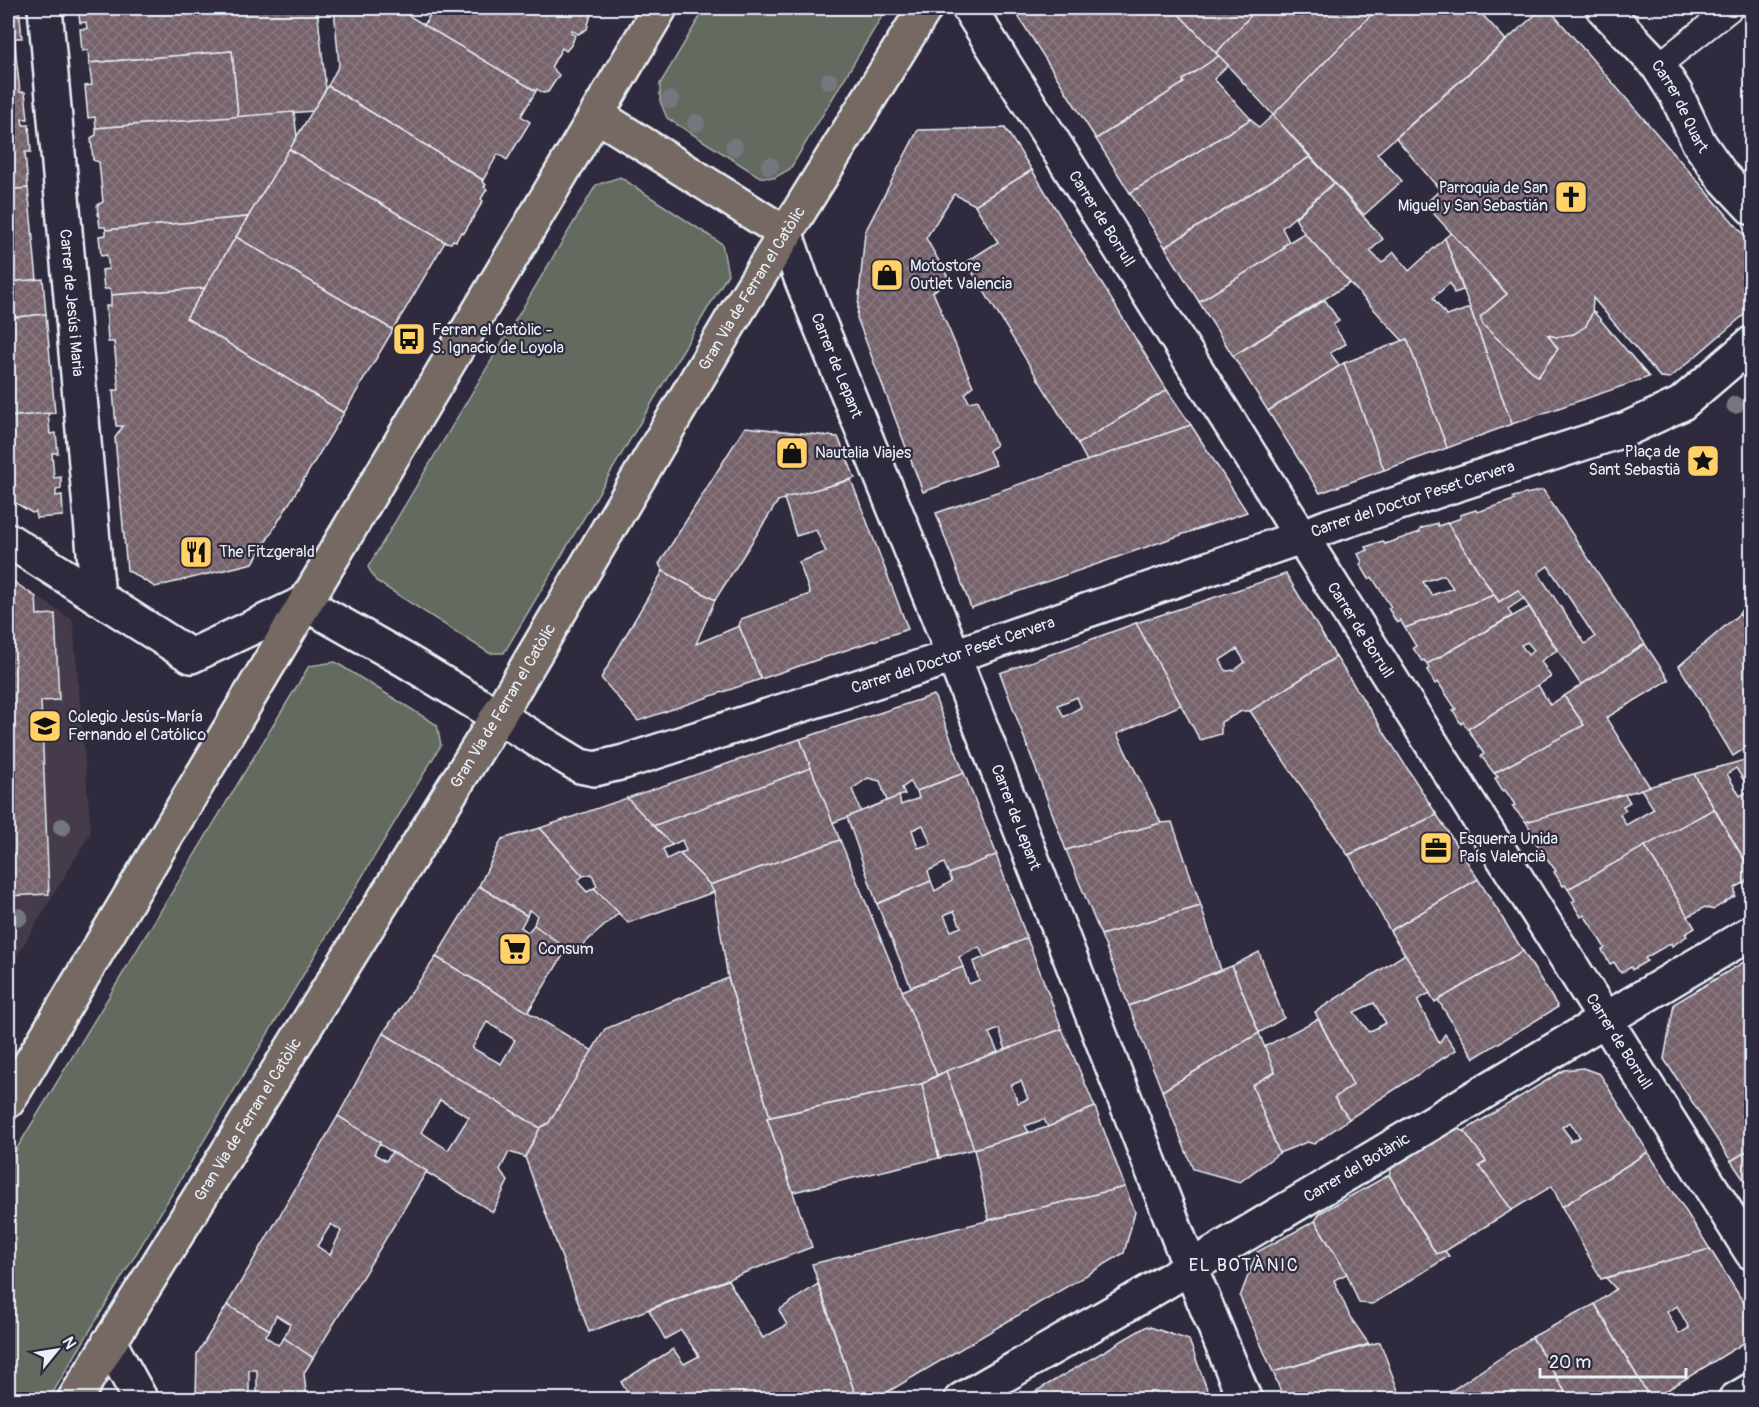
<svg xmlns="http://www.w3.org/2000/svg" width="1759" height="1407" font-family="Pangolin,sans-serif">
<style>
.built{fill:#443b4b}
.green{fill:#636b5e;stroke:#a6aeab;stroke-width:1.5}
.building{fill:url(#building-cross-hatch);stroke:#e8f1f8;stroke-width:1.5;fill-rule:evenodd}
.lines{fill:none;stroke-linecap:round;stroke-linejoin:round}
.service-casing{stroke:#e8f1f8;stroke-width:28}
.pedestrian-casing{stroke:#e8f1f8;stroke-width:38}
.minor-casing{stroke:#e8f1f8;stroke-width:38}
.tertiary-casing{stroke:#e8f1f8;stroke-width:38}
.primary-casing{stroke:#e8f1f8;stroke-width:38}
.service{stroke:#2f2a3d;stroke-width:24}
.pedestrian{stroke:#2f2a3d;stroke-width:33}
.minor{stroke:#2f2a3d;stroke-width:33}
.tertiary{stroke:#2f2a3d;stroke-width:33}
.primary{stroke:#766964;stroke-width:33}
.tree{fill:#74767e}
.labels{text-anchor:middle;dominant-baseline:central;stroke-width:4.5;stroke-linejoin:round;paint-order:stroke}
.street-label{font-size:16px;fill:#e8f1f8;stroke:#2f2a3d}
.poi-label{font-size:16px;fill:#e8f1f8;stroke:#2f2a3d;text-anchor:start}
.neighbourhood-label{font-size:18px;letter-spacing:1.5px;fill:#e8f1f8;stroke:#2f2a3d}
</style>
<defs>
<pattern id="building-cross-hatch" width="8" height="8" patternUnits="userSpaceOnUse" patternTransform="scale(1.5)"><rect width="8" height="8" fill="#76626b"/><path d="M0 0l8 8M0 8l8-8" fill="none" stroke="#8a7981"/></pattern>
</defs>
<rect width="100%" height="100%" fill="#2f2a3d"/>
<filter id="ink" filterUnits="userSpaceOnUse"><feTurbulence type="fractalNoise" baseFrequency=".0167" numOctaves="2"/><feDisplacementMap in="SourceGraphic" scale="12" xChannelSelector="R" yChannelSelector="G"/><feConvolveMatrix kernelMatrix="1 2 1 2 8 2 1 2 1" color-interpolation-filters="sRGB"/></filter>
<g filter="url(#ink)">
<path class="built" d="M8,578L73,620L91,832L8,971Z"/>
<g class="green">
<path d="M705,8H887L790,169L774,178L760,177L667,118L660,101V84Z"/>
<path d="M620,177L722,244L728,274L504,653H489L376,581L368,567L596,185Z"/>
<path d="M335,662L437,725L441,745L49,1399H8V1163L309,666Z"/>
</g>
<g class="building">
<path d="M8,8H19L22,38H15L16,56H8Z"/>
<path d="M78,8H317L326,89L313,111L238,117L232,51L89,63L88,50L82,51L80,29H87L86,22L80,23Z"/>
<path d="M334,8H372V10L374,8H396L536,91L521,116L530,122L507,160L498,154L483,180L328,86L339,65Z"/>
<path d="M434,8H592V11L587,29L578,34L572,30L571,33L575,35L572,44L566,51L562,48L551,67L559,75L548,92L543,93L537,89L536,91L424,25Z"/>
<path d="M1013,8H1173L1219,56L1183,80L1184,83L1096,139Z"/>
<path d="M1173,8H1258L1216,53Z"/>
<path d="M1258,8H1378L1273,115L1216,53Z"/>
<path d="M1378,8H1476L1506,40L1377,154L1402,181L1364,215L1273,115Z"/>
<path d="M1543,8H1548L1752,244V308L1670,378L1660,377L1593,298L1592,314L1586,326L1580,331L1567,337H1556L1548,335L1558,349L1538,377L1483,325L1480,317L1507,294L1425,204L1440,190L1396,138Z"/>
<path d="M232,51L238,117L96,128L95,117L88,118L85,86L92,85L89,63Z"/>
<path d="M8,56H16L20,92H25L28,119H22L23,125H29L31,152H25L28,188L8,190Z"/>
<path d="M1219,56L1228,65L1214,79L1251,119L1130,193L1096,139L1184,83L1183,80Z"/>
<path d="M328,86L483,180L482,181L486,185L484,187L487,189L481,199L483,201L464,233L461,232L456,241L453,240L451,243L445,242L289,149Z"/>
<path d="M294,112L297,137L248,217L106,230L105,227H100L97,205L103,202L99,162L93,160L91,138L96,135V128Z"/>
<path d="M1273,115L1310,157L1165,247L1130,193L1251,119L1259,128Z"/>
<path d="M1005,128L1032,170L975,205L954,194L926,238L949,279L933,292L973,386L965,394L969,402L978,400L996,445L989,451L996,465L923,492L857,318L865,232L918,130Z"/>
<path d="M289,149L445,242L393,330L236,237Z"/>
<path d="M1310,157L1334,183L1282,228L1289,242L1283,246L1285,248L1199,302L1165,247Z"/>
<path d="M1032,170L1167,390L1078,444L966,262L998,242L975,205Z"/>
<path d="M1334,183L1383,239L1370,251L1382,263L1394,252L1409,271L1445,238L1463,290L1454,293L1450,283L1433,298L1447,316L1470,308L1512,424L1447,448L1407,339L1403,341L1304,233L1295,218Z"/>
<path d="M28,188L37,280L8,282V190Z"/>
<path d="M248,217L205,288L111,295L110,289H104L102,270L109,269L107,255L101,256L99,236L106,235V230Z"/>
<path d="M1304,233L1350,283L1233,356L1199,302L1285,248L1283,246Z"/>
<path d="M1451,233L1507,294L1480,317L1483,325L1538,377L1558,349L1548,335L1556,337L1574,334L1586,326L1593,311L1649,377L1512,424L1445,238Z"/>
<path d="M236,237L393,330L344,413L186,318Z"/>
<path d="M43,279L46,314L8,318V282Z"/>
<path d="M205,288L186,318L344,413L253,563L155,587L127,570L115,438L123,426H116L113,390H119L114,342H108L106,306H111V295Z"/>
<path d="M1325,300L1339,321L1333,325L1346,344L1330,353L1340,366L1268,411L1233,356Z"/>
<path d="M46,314L55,413L8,417V318Z"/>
<path d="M1407,339L1447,448L1384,470L1344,363Z"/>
<path d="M1344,363L1384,470L1320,493L1268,411Z"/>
<path d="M1167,390L1191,425L1087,461L1078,444Z"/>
<path d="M48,413L50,434L56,433L58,453H52L54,478L61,477V489L56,490V496L62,495L63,516L36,518V512L32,513L16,503L12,508L8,505V417Z"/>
<path d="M1191,425L1247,512L971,608L936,513Z"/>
<path d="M745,427L838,437L855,478L778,501L715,600L663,571L659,564Z"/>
<path d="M851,480L908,629L761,679L739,626L741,619L810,594L799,562L826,552L816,530L796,536L784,498Z"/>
<path d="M1543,490L1645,644L1581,685L1518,590L1499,602L1447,523L1461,518L1460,515L1476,510L1477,512L1514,500L1513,497ZM1548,566L1595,637L1585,644L1538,573Z"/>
<path d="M1437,523L1438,526L1447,523L1494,595L1405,628L1400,620L1397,623L1388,608L1391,607L1372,577L1369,579L1360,564L1362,562L1358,554L1368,550L1366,547L1383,541L1385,544L1420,532V529ZM1444,575L1453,588L1432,595L1423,582Z"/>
<path d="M663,571L715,600L696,644L739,626L761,679L638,721L601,678Z"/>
<path d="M1286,574L1336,657L1250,711H1242L1221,722V734L1200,740L1136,623ZM1237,649L1245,662L1235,670L1226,671L1220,660Z"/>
<path d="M14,582L36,597L37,615L55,614L59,700L41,701L49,894L8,896V583Z"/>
<path d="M1518,590L1524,598L1508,609L1512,616L1427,664L1424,660L1422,661L1413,648L1416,646L1405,628L1494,595L1499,602Z"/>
<path d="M1752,594V628L1739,614Z"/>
<path d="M1529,607L1557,650L1541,661L1551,677L1468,729L1463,722L1461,724L1453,710L1456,709L1438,682L1435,684L1427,670L1429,668L1427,664ZM1527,642L1534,650L1528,655L1521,645Z"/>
<path d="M1739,614L1752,628V744L1733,756L1679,666Z"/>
<path d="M1136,623L1181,705L1117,734L1161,823L1066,850L1000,673ZM1077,697L1081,707L1064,717L1058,705Z"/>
<path d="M1645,644L1669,680L1606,718L1650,787L1526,822L1512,806L1515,805L1510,797L1505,790L1503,791L1495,778L1498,777L1494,773L1584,725L1564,696Z"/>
<path d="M1336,657L1437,815L1348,855L1250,711Z"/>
<path d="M1538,685L1550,705L1564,696L1584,725L1494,773L1481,756L1484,754L1468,729Z"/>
<path d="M934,695L964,773L917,791L914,790L910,782L902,788L905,794L887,801L880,781L868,778L852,789L861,812L832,823L800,739Z"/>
<path d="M800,739L811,768L653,826L627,798Z"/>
<path d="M1752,758V873L1694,774ZM1736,768L1750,790L1740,796L1727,774Z"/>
<path d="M811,768L840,840L710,885L679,853L686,851L682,840L672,845L653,826Z"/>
<path d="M964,773L997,855L949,874L944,863L928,871L931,881L877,904L847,817L899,796L901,805L919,798L917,791ZM923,825L931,844L918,848L912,830Z"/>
<path d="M1694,774L1714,809L1568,889L1565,885L1563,886L1554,872L1556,871L1531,836L1534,835L1526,822L1625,794L1630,802L1623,806L1626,810L1620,814L1626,825L1654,809L1641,789Z"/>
<path d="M627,798L672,845L663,849L667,859L679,853L710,885L714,892L628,923L594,888L597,886L592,874L583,876L540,828Z"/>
<path d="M1714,809L1752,873V878L1735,888V896L1717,907L1713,910L1705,907L1687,917L1645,846Z"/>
<path d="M1437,815L1478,879L1390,931L1349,855Z"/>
<path d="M1172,822L1201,906L1101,935L1066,850L1161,823Z"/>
<path d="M540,828L583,876L577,881L587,892L594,888L619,913L572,954L534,925L537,915L529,910L527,916L479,886L502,839Z"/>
<path d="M840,840L937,1075L922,1084L770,1117L728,978L714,892L710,885Z"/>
<path d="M1645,846L1695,928L1685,934L1687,936L1672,946L1671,943L1645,958L1647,961L1632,970L1631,967L1621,973L1614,962L1610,964L1602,950L1605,948L1592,927L1584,915L1581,917L1572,902L1575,900L1568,889Z"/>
<path d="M996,855L1027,938L984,957L979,947L959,957L963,967L911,987L877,904L931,881L935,891L952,881L949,874ZM954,911L961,927L951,931L944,915Z"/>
<path d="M1478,879L1523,951L1435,1002L1390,931Z"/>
<path d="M479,886L527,916L521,927L528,932L534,925L567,949L528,1012L436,957Z"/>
<path d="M1201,906L1221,970L1129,1006L1101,935Z"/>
<path d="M1027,938L1062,1029L1006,1050L999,1029L989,1033L998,1052L937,1075L902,991L963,967L969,984L979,980L973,962Z"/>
<path d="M1523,951L1558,1007L1474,1058L1438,1000Z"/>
<path d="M1259,952L1284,1018L1259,1033L1232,966Z"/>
<path d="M1405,954L1430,993L1417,1000L1439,1043L1445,1034L1456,1050L1349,1119L1334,1098L1353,1085L1315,1012ZM1374,1003L1386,1023L1369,1032L1354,1012Z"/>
<path d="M436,957L593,1051L549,1123L540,1128L383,1033ZM487,1022L515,1040L501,1064L472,1048Z"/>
<path d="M1752,957V1148L1731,1161L1664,1059L1674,1004Z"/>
<path d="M1232,966L1259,1033L1162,1091L1129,1006Z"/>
<path d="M728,978L770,1117L767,1118L812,1247L589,1332L525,1157L540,1128L549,1123L605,1029Z"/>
<path d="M1318,1019L1353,1085L1334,1098L1349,1119L1314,1144L1307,1142L1279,1153L1252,1085L1275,1072L1264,1047Z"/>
<path d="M1062,1029L1095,1107L1048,1127L1044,1119L1025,1126L1029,1132L974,1149L946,1071ZM1021,1081L1028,1099L1018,1103L1011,1085Z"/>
<path d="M383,1033L540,1128L525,1157L509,1152L500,1170L508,1181L493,1212L392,1152L338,1116ZM440,1100L469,1117L448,1150L421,1132Z"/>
<path d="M1259,1033L1275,1072L1252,1085L1279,1153L1240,1182L1193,1169L1162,1091Z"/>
<path d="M1583,1068L1600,1074L1648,1152L1562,1207L1552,1186L1512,1210L1479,1166L1486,1161L1464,1131L1564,1070ZM1570,1122L1580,1137L1570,1142L1571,1139L1562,1127Z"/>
<path d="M946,1071L974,1149L939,1158L922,1084Z"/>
<path d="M922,1084L939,1158L793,1192L767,1118Z"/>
<path d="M1095,1107L1125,1187L989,1220L974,1149L1048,1127Z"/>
<path d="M338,1116L380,1142L374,1154L386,1161L392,1152L427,1171L313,1358L284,1338L290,1324L276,1315L270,1330L227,1305ZM331,1224L341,1231L330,1255L317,1246Z"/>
<path d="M1452,1128L1464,1131L1486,1161L1479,1166L1512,1210L1445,1251L1436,1254L1389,1175L1393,1165Z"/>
<path d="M1752,1148V1192L1731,1161Z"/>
<path d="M1648,1152L1710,1249L1601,1279L1562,1207Z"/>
<path d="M1389,1175L1436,1254L1445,1251L1449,1256L1373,1304L1359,1303L1347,1274L1315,1221L1320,1213Z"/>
<path d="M1125,1187L1135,1212L1124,1253L874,1400H857L812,1264Z"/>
<path d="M1315,1221L1347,1274L1334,1280L1350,1317L1369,1344L1273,1372L1240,1297L1257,1252Z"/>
<path d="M1710,1249L1752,1316V1338L1651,1400L1595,1304L1616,1289L1606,1278ZM1677,1306L1689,1328L1679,1334L1667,1312Z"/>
<path d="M728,1280L763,1338L787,1325L779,1310L818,1284L857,1400H632L621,1382L673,1349L684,1364L699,1356L681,1330L665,1339L649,1310Z"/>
<path d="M1595,1304L1651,1400H1570L1532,1337Z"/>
<path d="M227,1305L270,1330L265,1336L278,1345L284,1338L313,1358L304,1373L307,1400H196L197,1354ZM249,1370H257V1396H249Z"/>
<path d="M1147,1326L1189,1340L1211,1400H1021Z"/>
<path d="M1532,1337L1570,1400H1439V1399Z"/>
<path d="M1380,1342L1399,1393L1391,1392L1394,1400H1284L1273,1372Z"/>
</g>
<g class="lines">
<defs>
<path id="service" d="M1658,66L1731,8"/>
<g id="pedestrian">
<path id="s1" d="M1301,537L1329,526L1627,429L1681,404L1752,343"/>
</g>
<g id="minor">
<path id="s2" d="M45,8L98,597"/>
<path id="s3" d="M969,8L1752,1253"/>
<path id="s4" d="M786,234L801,278L938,616L1190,1267L1245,1400"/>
<path id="s5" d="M8,540L191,656L304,603L405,660L580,766L595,769L624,762L954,656L1301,537"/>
<path d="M109,1342L141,1400"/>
<path id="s6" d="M961,1400L1147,1293L1752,932"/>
<path d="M1735,1400L1752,1390"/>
</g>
<g id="tertiary">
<path id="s7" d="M1603,8L1658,66L1676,94L1699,143L1722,176L1752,208"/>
</g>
<g id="primary">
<path d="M597,115L786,234"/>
<path d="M8,1101L660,8"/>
<path id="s8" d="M74,1400L498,716L730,323L925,8"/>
</g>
</defs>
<use href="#service" class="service-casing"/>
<use href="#pedestrian" class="pedestrian-casing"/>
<use href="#minor" class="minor-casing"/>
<use href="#tertiary" class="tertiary-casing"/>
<use href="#primary" class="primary-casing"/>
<use href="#service" class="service"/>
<use href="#pedestrian" class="pedestrian"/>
<use href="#minor" class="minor"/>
<use href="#tertiary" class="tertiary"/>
<use href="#primary" class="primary"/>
</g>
<g class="tree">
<circle cx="829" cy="81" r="9"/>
<circle cx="670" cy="100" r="9"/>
<circle cx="696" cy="123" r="9"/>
<circle cx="734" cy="147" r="9"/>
<circle cx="770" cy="166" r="9"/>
<circle cx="1735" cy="405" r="9"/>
<circle cx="62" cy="827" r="9"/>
<circle cx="19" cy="917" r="9"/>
</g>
</g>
<defs>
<symbol id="church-square" viewBox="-11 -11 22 22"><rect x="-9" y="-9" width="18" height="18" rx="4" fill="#ffd166" stroke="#2f2a3d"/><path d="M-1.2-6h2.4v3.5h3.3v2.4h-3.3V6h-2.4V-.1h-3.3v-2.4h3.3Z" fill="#111"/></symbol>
<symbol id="shop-square" viewBox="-11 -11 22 22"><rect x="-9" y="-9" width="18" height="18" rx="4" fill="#ffd166" stroke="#2f2a3d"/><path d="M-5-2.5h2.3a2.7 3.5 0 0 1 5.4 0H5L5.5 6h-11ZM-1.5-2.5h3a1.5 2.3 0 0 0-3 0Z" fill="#111"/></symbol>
<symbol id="bus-square" viewBox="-11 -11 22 22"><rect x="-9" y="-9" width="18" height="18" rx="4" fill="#ffd166" stroke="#2f2a3d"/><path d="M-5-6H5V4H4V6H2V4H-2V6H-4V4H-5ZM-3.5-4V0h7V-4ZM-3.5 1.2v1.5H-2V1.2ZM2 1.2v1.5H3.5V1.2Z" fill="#111"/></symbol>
<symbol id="sight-square" viewBox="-11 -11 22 22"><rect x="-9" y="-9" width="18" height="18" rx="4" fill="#ffd166" stroke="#2f2a3d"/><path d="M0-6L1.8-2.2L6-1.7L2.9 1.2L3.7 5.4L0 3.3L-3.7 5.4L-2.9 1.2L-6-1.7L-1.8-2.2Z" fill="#111"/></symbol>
<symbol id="restaurant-square" viewBox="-11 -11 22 22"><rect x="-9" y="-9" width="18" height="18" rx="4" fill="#ffd166" stroke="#2f2a3d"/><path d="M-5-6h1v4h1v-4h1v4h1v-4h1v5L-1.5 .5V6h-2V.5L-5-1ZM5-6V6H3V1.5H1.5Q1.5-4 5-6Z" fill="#111"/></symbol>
<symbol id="school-square" viewBox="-11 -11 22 22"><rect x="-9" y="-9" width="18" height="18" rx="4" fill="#ffd166" stroke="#2f2a3d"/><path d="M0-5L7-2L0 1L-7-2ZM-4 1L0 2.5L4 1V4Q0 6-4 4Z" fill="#111"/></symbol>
<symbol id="office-square" viewBox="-11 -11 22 22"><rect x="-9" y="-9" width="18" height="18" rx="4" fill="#ffd166" stroke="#2f2a3d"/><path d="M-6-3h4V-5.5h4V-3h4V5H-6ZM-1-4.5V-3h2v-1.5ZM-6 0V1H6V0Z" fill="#111"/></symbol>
<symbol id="supermarket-square" viewBox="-11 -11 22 22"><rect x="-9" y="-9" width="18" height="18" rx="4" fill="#ffd166" stroke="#2f2a3d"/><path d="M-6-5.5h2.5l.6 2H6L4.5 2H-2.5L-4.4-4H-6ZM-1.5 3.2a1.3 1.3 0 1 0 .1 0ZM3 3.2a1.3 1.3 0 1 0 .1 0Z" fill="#111"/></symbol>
</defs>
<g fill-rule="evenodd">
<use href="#church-square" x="1552" y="178" width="38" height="38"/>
<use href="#shop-square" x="868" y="256" width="38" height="38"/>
<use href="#bus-square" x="390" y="320" width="38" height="38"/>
<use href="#shop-square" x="773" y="434" width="38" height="38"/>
<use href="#sight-square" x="1684" y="442" width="38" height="38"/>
<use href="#restaurant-square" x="177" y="533" width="38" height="38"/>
<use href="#school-square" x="26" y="707" width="38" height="38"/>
<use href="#office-square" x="1417" y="829" width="38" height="38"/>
<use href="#supermarket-square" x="496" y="930" width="38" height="38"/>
</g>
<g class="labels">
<g class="street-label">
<text stroke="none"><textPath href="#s7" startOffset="126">Carrer de Quart</textPath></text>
<text stroke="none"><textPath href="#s3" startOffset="249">Carrer de Borrull</textPath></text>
<text stroke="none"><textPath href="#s8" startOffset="1302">Gran Via de Ferran el Catòlic</textPath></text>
<text stroke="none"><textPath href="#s2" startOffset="296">Carrer de Jesús i Maria</textPath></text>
<text stroke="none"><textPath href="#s4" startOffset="141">Carrer de Lepant</textPath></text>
<text stroke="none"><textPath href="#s1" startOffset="118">Carrer del Doctor Peset Cervera</textPath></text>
<text stroke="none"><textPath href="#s3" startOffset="735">Carrer de Borrull</textPath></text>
<text stroke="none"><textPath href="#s5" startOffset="1053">Carrer del Doctor Peset Cervera</textPath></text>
<text stroke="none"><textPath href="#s8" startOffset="816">Gran Via de Ferran el Catòlic</textPath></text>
<text stroke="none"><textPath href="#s4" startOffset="627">Carrer de Lepant</textPath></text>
<text stroke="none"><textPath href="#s3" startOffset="1221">Carrer de Borrull</textPath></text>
<text stroke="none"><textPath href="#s8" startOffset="330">Gran Via de Ferran el Catòlic</textPath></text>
<text stroke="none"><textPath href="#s6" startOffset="459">Carrer del Botànic</textPath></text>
</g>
<g class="poi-label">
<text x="1548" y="188" text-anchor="end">Parroquia de San<tspan x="1548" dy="18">Miguel y San Sebastián</tspan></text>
<text x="910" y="266">Motostore<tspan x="910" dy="18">Outlet Valencia</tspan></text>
<text x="432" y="330">Ferran el Catòlic -<tspan x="432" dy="18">S. Ignacio de Loyola</tspan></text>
<text x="1680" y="452" text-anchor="end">Plaça de<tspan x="1680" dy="18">Sant Sebastià</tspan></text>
<text x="815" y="453">Nautalia Viajes</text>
<text x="219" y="552">The Fitzgerald</text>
<text x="68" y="717">Colegio Jesús-María<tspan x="68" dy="18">Fernando el Católico</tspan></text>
<text x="1459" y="839">Esquerra Unida<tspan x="1459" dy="18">País Valencià</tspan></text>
<text x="538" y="949">Consum</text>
</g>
<g class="neighbourhood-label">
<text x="1244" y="1265">EL BOTÀNIC</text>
</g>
</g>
<rect width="1759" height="1407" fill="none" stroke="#2f2a3d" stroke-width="30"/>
<rect x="15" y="15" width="1729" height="1377" fill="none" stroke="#e8f1f8" stroke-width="2" filter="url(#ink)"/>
<g transform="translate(57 1350) rotate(60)" stroke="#2f2a3d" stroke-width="4.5" paint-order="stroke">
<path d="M0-4.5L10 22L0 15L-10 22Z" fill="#e8f1f8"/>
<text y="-9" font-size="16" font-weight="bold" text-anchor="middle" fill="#e8f1f8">N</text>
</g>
<path d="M1540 1368v9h146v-9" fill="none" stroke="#e8f1f8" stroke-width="3"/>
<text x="1549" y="1368" font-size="18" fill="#e8f1f8" stroke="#2f2a3d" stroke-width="4.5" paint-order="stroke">20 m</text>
</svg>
